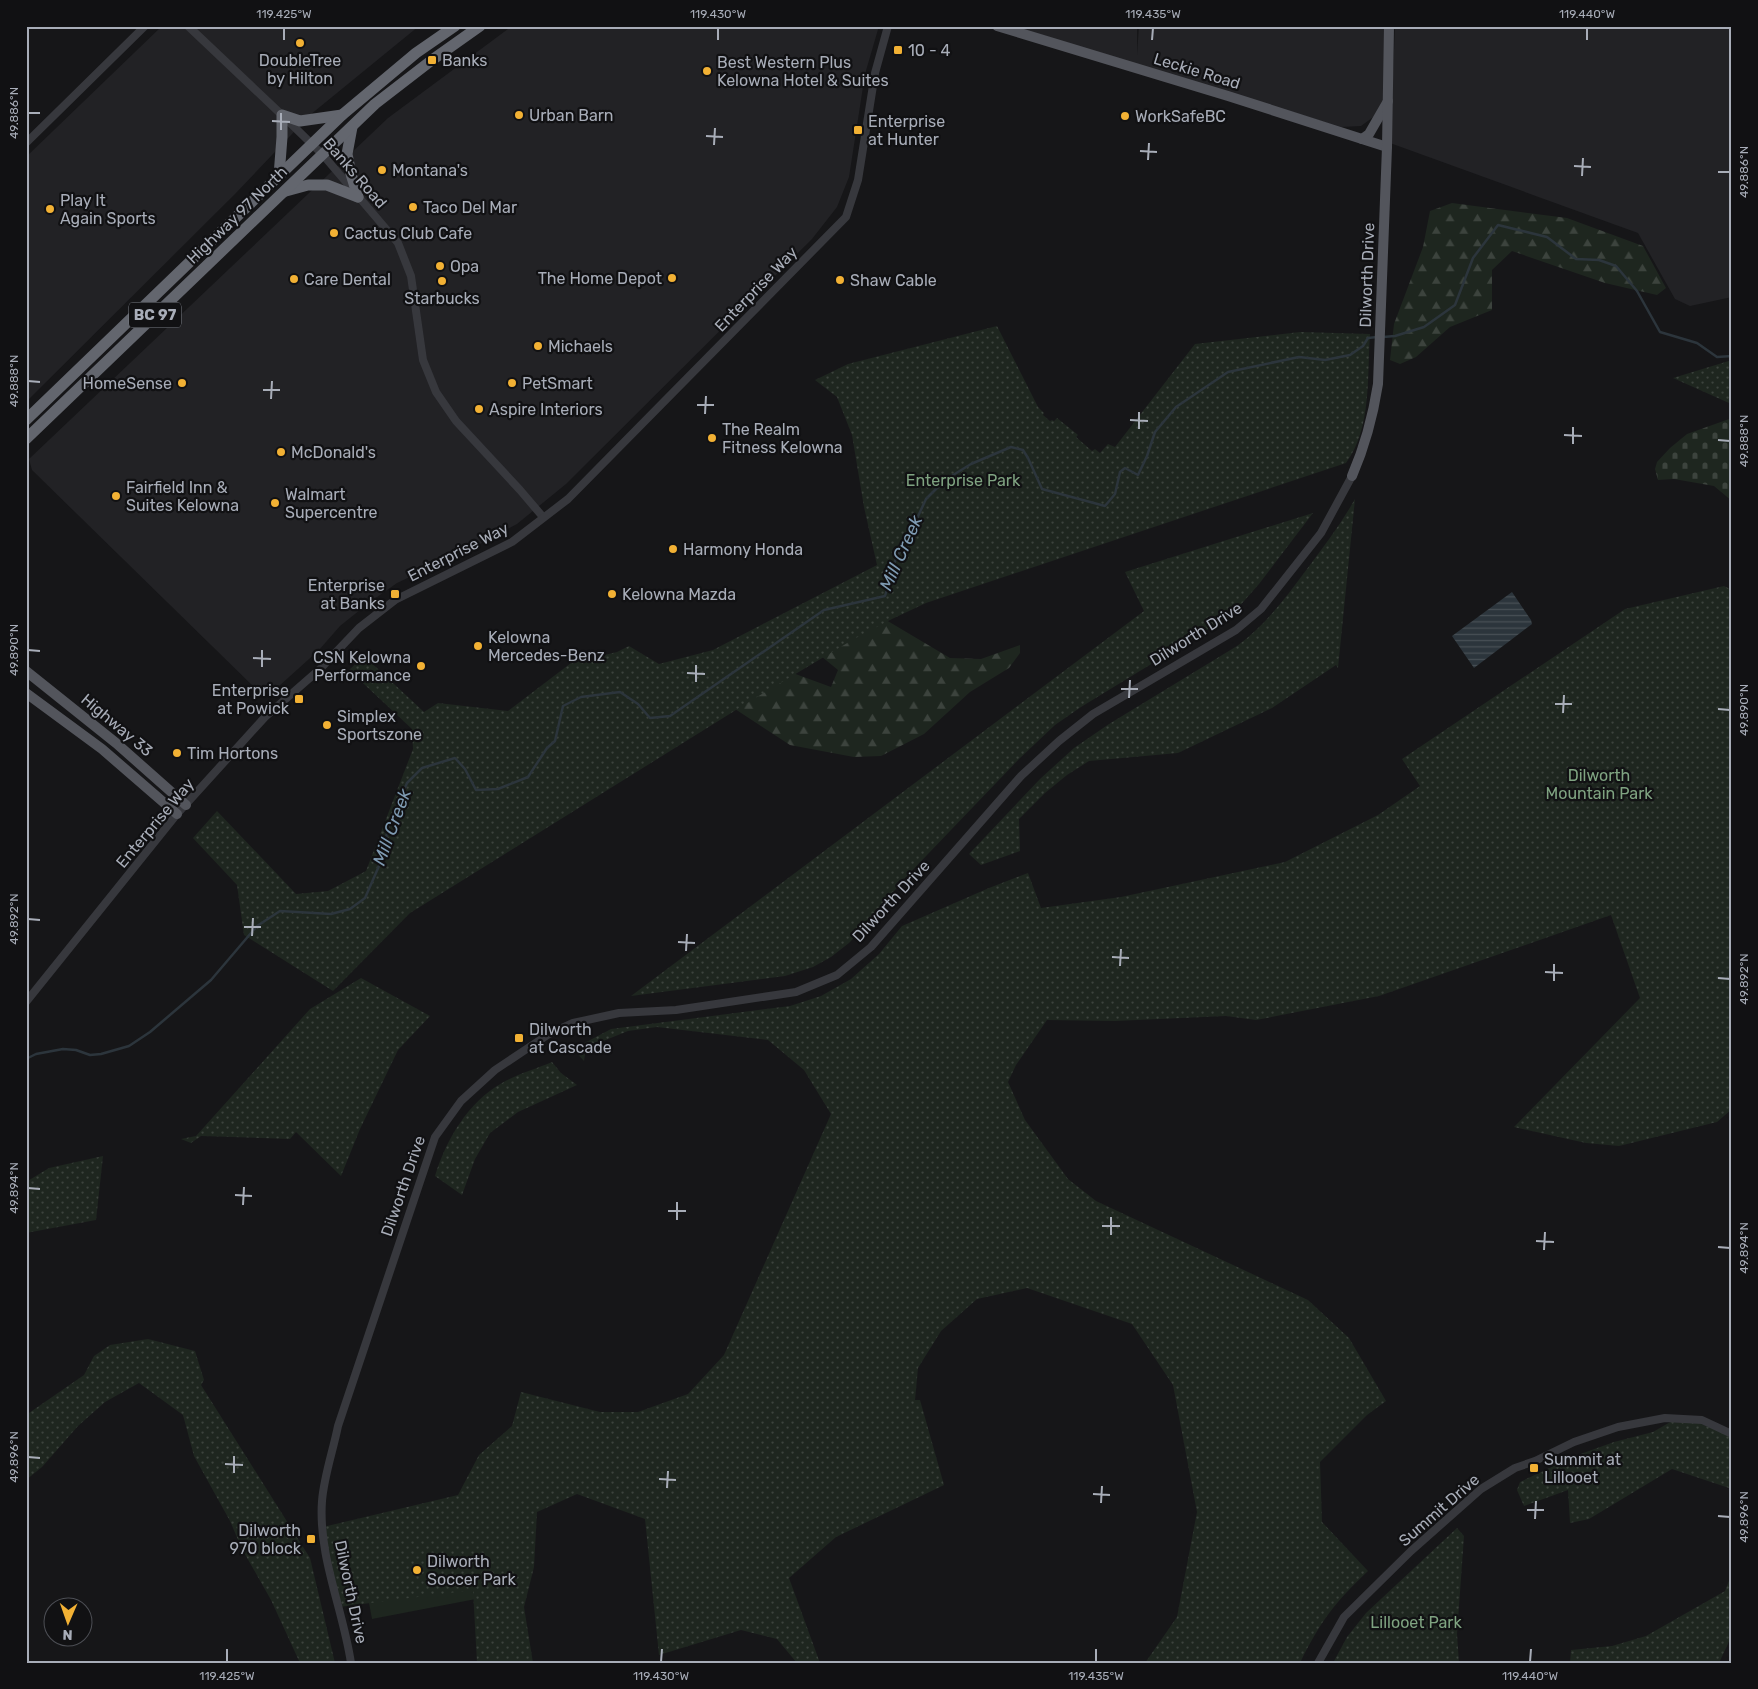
<svg xmlns="http://www.w3.org/2000/svg" width="1758" height="1689" font-family="Rubik,sans-serif">
<style>
.built{fill:#222225}
.grass{fill:#1e261f}
.forest{fill:url(#forest-firs)}
.cemetery{fill:url(#cemetery-stones)}
.park{fill:url(#park-dots)}
.water{fill:url(#water-rules)}
.lines{fill:none;stroke-linecap:round;stroke-linejoin:round}
.stream{stroke:#2c353c;stroke-width:2.5}
.minor{stroke:#37383d;stroke-width:8}
.major{stroke:#53555c;stroke-width:10}
.highway{stroke:#63666e;stroke-width:11}
.ticks{fill:none;stroke:#a8adb8;stroke-width:2}
.poi-dot{fill:#f2b134;stroke:#111113;stroke-width:2}
.labels{text-anchor:middle;dominant-baseline:central;stroke-width:4.5;stroke-linejoin:round;paint-order:stroke}
.shield{fill:#111113;stroke:#7b7e86;stroke-width:1}
.shield-label{font-size:15px;font-weight:bold;fill:#a8adb8}
.poi-label{font-size:16px;fill:#a8adb8;stroke:#111113;text-anchor:start}
.street-label{font-size:16px;fill:#a8adb8;stroke:#111113}
.park-label{font-size:16px;fill:#7fa381;stroke:#111113}
.water-label{font-size:18px;font-style:italic;fill:#7f9bb3;stroke:#111113}
.neatline{fill:none;stroke:#a8adb8;stroke-width:2}
.ticks-label{font-size:12px;text-anchor:middle;fill:#a8adb8}
</style>
<defs>
<pattern id="forest-firs" width="22" height="20" patternUnits="userSpaceOnUse" patternTransform="scale(1.25)"><rect width="22" height="20" fill="#1e261f"/><path d="M5 1l3.5 6h-7zM16 11l3.5 6h-7z" fill="#3c433d"/></pattern>
<pattern id="cemetery-stones" width="16" height="16" patternUnits="userSpaceOnUse" patternTransform="scale(1.25)"><rect width="16" height="16" fill="#1e261f"/><path d="M2 7V4a2 2 0 0 1 4 0v3zM10 15v-3a2 2 0 0 1 4 0v3z" fill="#3c433d"/></pattern>
<pattern id="park-dots" width="8" height="8" patternUnits="userSpaceOnUse" patternTransform="scale(1.25)"><rect width="8" height="8" fill="#1e261f"/><path d="M2 2h.1M6 6h.1" fill="none" stroke="#3c433d" stroke-width="1.8" stroke-linecap="round"/></pattern>
<pattern id="water-rules" width="6" height="5" patternUnits="userSpaceOnUse" patternTransform="scale(1.25)"><rect width="6" height="5" fill="#2c353c"/><path d="M0 2.5h6" fill="none" stroke="#485056"/></pattern>
</defs>
<rect width="100%" height="100%" fill="#161618"/>
<g class="built">
<path d="M162,26H419L310,115L235,194L26,402V157Z"/>
<path d="M512,26H879L865,74L849,177L837,207L812,239L566,484L517,524L476,546L397,583L370,602L340,626L319,650L278,687L269,694L258,691L32,470L29,459L388,118Z"/>
<path d="M1013,26H1137V55L1139,26H1385L1384,101L1376,115L1361,126L1341,127Z"/>
<path d="M1395,26H1732V297L1690,306L1675,299L1638,233L1390,143Z"/>
</g>
<path class="grass" d="M461,1520L476,1599L372,1619L357,1540Z"/>
<g class="forest">
<path d="M1452,203L1567,218L1643,246L1666,288L1657,295L1605,283L1512,251L1492,270V310L1450,327L1416,357L1400,364L1390,360L1394,324L1423,247L1430,211Z"/>
<path d="M849,598L950,658L981,659L1020,645V653L1009,668L970,692L924,734L881,756L854,757L790,745L735,709L790,672L831,687L838,670L793,633Z"/>
</g>
<path class="cemetery" d="M1732,418V501L1714,486L1674,479L1658,480L1655,469L1657,462L1670,448L1687,434Z"/>
<g class="park">
<path d="M997,326L1038,407L1044,413L1043,415L1050,421L1052,420L1054,421L1057,418L1078,435L1076,437L1092,451L1095,449L1100,453L1108,444L1115,447L1195,344L1300,332L1370,334C1367,376 1372,428 1346,463L926,603L892,619L854,639L752,700L410,913L333,991L244,935L237,885L193,838L217,811L296,894L328,891L366,871L413,749L412,729L349,670L364,656L424,712L438,703L508,711L571,663L617,652L629,646L659,664L713,650L877,565L864,507L852,435L837,397L815,380L848,364Z"/>
<path d="M1732,360V402L1729,403L1673,378Z"/>
<path d="M1355,499L1338,668L1336,665L1272,708L1178,753L1089,761L1067,775L1045,793L1019,819L1020,851L981,865L969,854L1040,779L1074,748L1109,724L1237,646C1266,625 1286,597 1307,569C1324,546 1341,524 1355,499Z"/>
<path d="M1313,513L1259,584L1237,609L1220,622L1081,707L1055,725L1019,759L905,878L865,926L849,943L831,957L813,967L785,976L631,996L1144,611L1125,572Z"/>
<path d="M1724,586L1732,590V1109L1717,1122L1619,1146L1586,1143L1514,1127L1640,998L1611,915L1379,996L1256,1020L1226,1016L1115,1021L1047,1020L1016,1065L1008,1082L1025,1120L1068,1179L1096,1201L1308,1300L1349,1338L1386,1401L1367,1415L1320,1462L1322,1522L1368,1571C1335,1602 1320,1622 1300,1663H1145L1177,1617L1197,1512L1173,1385L1132,1324L1027,1288L977,1299L941,1331L918,1368L915,1400H920L944,1485L836,1537L789,1578L820,1663H797L777,1639L741,1630L659,1655L645,1519L577,1494L537,1512L534,1567L524,1607L533,1663H477L473,1590L339,1607L323,1527L458,1495L479,1455L512,1426L521,1392L600,1412H638L688,1394L724,1355L831,1114L804,1070L768,1040L657,1027L628,1031L586,1048L584,1061L573,1049L611,1029L790,1006L821,996L851,979L879,954L902,926L989,888L1028,873L1041,908L1121,897L1285,862L1378,815L1420,786L1402,759L1625,609Z"/>
<path d="M361,978L430,1016L398,1050L360,1129L341,1176L296,1132L290,1139L201,1136L191,1143L181,1139L196,1136L310,1009Z"/>
<path d="M552,1062L561,1073L577,1085L518,1112L490,1133L475,1159L462,1195L435,1176C446,1140 468,1102 502,1083C517,1074 536,1069 552,1062Z"/>
<path d="M103,1156L96,1220L26,1233V1182L49,1168Z"/>
<path d="M148,1339L195,1351L204,1380L201,1385L310,1558L335,1663H300L271,1600L242,1549L230,1521L194,1456L183,1415L139,1383L105,1402L78,1426L42,1467L26,1480V1415L84,1375L94,1356L110,1345Z"/>
<path d="M1686,1418L1732,1436V1489L1672,1469L1589,1519L1570,1523L1568,1490L1524,1506L1517,1490L1520,1482L1575,1456L1614,1442L1653,1432L1672,1421Z"/>
<path d="M1457,1528L1464,1536L1457,1634L1459,1663H1333L1347,1637L1366,1613Z"/>
<path d="M1732,1573V1635L1719,1663H1570L1571,1650L1612,1646L1646,1636L1725,1591Z"/>
</g>
<path class="water" d="M1512,592L1531,620L1532,624L1474,668L1452,636Z"/>
<g class="lines">
<g class="stream">
<path d="M1383,337L1395,336L1424,327L1455,305L1473,258L1498,225L1547,237L1576,259L1599,260L1616,266L1637,291L1660,332L1697,343L1717,357L1732,356"/>
<path d="M26,1059L36,1054L63,1049L76,1050L90,1055L101,1054L129,1046L150,1032L211,980L257,926L280,911L331,914L350,909L365,898L379,866L389,825L407,783L422,768L455,758L465,769L476,790L498,789L528,777L547,748L555,741L563,706L581,697L620,692L638,704L650,718L670,716L824,610L885,596L896,558L907,540L926,499L945,480L971,464L1011,447L1023,450L1028,458L1042,489L1105,506L1115,494L1120,472L1125,468L1138,475L1147,456L1155,432L1176,407L1228,372L1299,357L1325,360L1350,355L1363,346L1368,338L1377,337"/>
</g>
<g class="minor">
<path d="M188,26L282,115L323,155L398,243L411,276L423,360L436,392L456,421L520,490L543,517"/>
<path d="M26,143L145,26"/>
<path d="M26,1002L177,814L265,717L320,669L359,628L395,600L512,542L568,499L846,217L858,180L875,73L888,26"/>
<path d="M351,1663C343,1609 318,1556 322,1501C324,1476 333,1451 338,1426L435,1137L461,1101L495,1070L549,1034L573,1023L619,1013L676,1010L796,992L837,975L871,947L1021,776L1059,741L1093,714L1236,630L1261,609L1321,533L1352,476"/>
<path d="M1318,1663L1344,1617L1411,1551L1481,1489L1515,1468L1535,1461L1574,1442L1618,1427L1665,1418L1702,1420L1732,1434"/>
</g>
<g class="major">
<path d="M997,26L1228,96L1387,147"/>
<path d="M1362,139L1369,134L1388,101"/>
<path d="M1352,476C1365,446 1373,416 1378,384L1387,147L1389,26"/>
<path d="M26,671L116,743L186,805"/>
<path d="M26,693L102,749L177,814"/>
</g>
<g class="highway">
<path d="M352,127L347,154L351,174L358,197"/>
<path d="M279,176L282,137V115L300,121L342,115"/>
<path d="M286,191L308,185H327L358,197"/>
<path d="M26,420L342,115L416,53L455,26"/>
<path d="M26,439L375,104L432,60L480,26"/>
</g>
</g>
<path class="ticks" d="M284,40V28M718,40V28M1152,40L1153,28M1587,40V28M28,113H40M272,121L290,122M281,130V113M706,136L723,137M714,145L715,128M1140,151L1157,152M1148,160L1149,143M1574,166L1591,167M1718,172H1730M1582,176L1583,158M28,381L40,382M263,390H280M271,399L272,381M697,405H714M705,414L706,396M1130,420L1148,421M1139,429V412M1564,435L1582,436M1718,440L1730,441M1573,444V427M28,650L40,651M253,658L271,659M262,667V650M687,673L705,674M696,682V665M1121,689H1138M1129,698L1130,680M1555,704H1572M1718,709L1730,710M1563,713L1564,695M28,919L40,920M244,927H261M252,936L253,918M678,942L695,943M686,951L687,934M1112,957L1129,958M1120,966L1121,949M1545,972L1563,973M1718,978L1730,979M1554,981V964M28,1188L40,1189M235,1195L252,1196M243,1205L244,1187M668,1211H686M677,1220V1202M1102,1226H1120M1111,1235V1217M1536,1241L1554,1242M1718,1247L1730,1248M1544,1250L1545,1232M28,1457L40,1458M225,1464L243,1465M234,1473V1456M659,1479L676,1480M667,1488L668,1471M1093,1494L1110,1495M1101,1503L1102,1486M1527,1510H1544M1718,1516L1730,1517M1535,1519L1536,1501M227,1662V1649M661,1662L662,1649M1096,1662V1649M1530,1662L1531,1649"/>
<g class="poi-dot">
<circle cx="300" cy="43" r="5"/>
<rect x="893" y="45" width="10" height="10" rx="2.5"/>
<rect x="427" y="55" width="10" height="10" rx="2.5"/>
<circle cx="707" cy="71" r="5"/>
<circle cx="519" cy="115" r="5"/>
<circle cx="1125" cy="116" r="5"/>
<rect x="853" y="125" width="10" height="10" rx="2.5"/>
<circle cx="382" cy="170" r="5"/>
<circle cx="413" cy="207" r="5"/>
<circle cx="50" cy="209" r="5"/>
<circle cx="334" cy="233" r="5"/>
<circle cx="440" cy="266" r="5"/>
<circle cx="672" cy="278" r="5"/>
<circle cx="294" cy="279" r="5"/>
<circle cx="840" cy="280" r="5"/>
<circle cx="442" cy="281" r="5"/>
<circle cx="538" cy="346" r="5"/>
<circle cx="182" cy="383" r="5"/>
<circle cx="512" cy="383" r="5"/>
<circle cx="479" cy="409" r="5"/>
<circle cx="712" cy="438" r="5"/>
<circle cx="281" cy="452" r="5"/>
<circle cx="116" cy="496" r="5"/>
<circle cx="275" cy="503" r="5"/>
<circle cx="673" cy="549" r="5"/>
<rect x="390" y="589" width="10" height="10" rx="2.5"/>
<circle cx="612" cy="594" r="5"/>
<circle cx="478" cy="646" r="5"/>
<circle cx="421" cy="666" r="5"/>
<rect x="294" y="694" width="10" height="10" rx="2.5"/>
<circle cx="327" cy="725" r="5"/>
<circle cx="177" cy="753" r="5"/>
<rect x="514" y="1033" width="10" height="10" rx="2.5"/>
<rect x="1529" y="1463" width="10" height="10" rx="2.5"/>
<rect x="306" y="1534" width="10" height="10" rx="2.5"/>
<circle cx="417" cy="1570" r="5"/>
</g>
<g class="labels">
<rect class="shield" x="129" y="302.5" width="52" height="25" rx="4"/>
<g class="shield-label">
<text x="155" y="315">BC 97</text>
</g>
<g class="poi-label">
<text x="908" y="50">10 - 4</text>
<text x="300" y="60" text-anchor="middle">DoubleTree<tspan x="300" dy="18">by Hilton</tspan></text>
<text x="442" y="60">Banks</text>
<text x="717" y="62">Best Western Plus<tspan x="717" dy="18">Kelowna Hotel &amp; Suites</tspan></text>
<text x="529" y="115">Urban Barn</text>
<text x="1135" y="116">WorkSafeBC</text>
<text x="868" y="121">Enterprise<tspan x="868" dy="18">at Hunter</tspan></text>
<text x="392" y="170">Montana's</text>
<text x="60" y="200">Play It<tspan x="60" dy="18">Again Sports</tspan></text>
<text x="423" y="207">Taco Del Mar</text>
<text x="344" y="233">Cactus Club Cafe</text>
<text x="450" y="266">Opa</text>
<text x="662" y="278" text-anchor="end">The Home Depot</text>
<text x="304" y="279">Care Dental</text>
<text x="850" y="280">Shaw Cable</text>
<text x="442" y="298" text-anchor="middle">Starbucks</text>
<text x="548" y="346">Michaels</text>
<text x="172" y="383" text-anchor="end">HomeSense</text>
<text x="522" y="383">PetSmart</text>
<text x="489" y="409">Aspire Interiors</text>
<text x="722" y="429">The Realm<tspan x="722" dy="18">Fitness Kelowna</tspan></text>
<text x="291" y="452">McDonald's</text>
<text x="126" y="487">Fairfield Inn &amp;<tspan x="126" dy="18">Suites Kelowna</tspan></text>
<text x="285" y="494">Walmart<tspan x="285" dy="18">Supercentre</tspan></text>
<text x="683" y="549">Harmony Honda</text>
<text x="385" y="585" text-anchor="end">Enterprise<tspan x="385" dy="18">at Banks</tspan></text>
<text x="622" y="594">Kelowna Mazda</text>
<text x="488" y="637">Kelowna<tspan x="488" dy="18">Mercedes-Benz</tspan></text>
<text x="411" y="657" text-anchor="end">CSN Kelowna<tspan x="411" dy="18">Performance</tspan></text>
<text x="289" y="690" text-anchor="end">Enterprise<tspan x="289" dy="18">at Powick</tspan></text>
<text x="337" y="716">Simplex<tspan x="337" dy="18">Sportszone</tspan></text>
<text x="187" y="753">Tim Hortons</text>
<text x="529" y="1029">Dilworth<tspan x="529" dy="18">at Cascade</tspan></text>
<text x="1544" y="1459">Summit at<tspan x="1544" dy="18">Lillooet</tspan></text>
<text x="301" y="1530" text-anchor="end">Dilworth<tspan x="301" dy="18">970 block</tspan></text>
<text x="427" y="1561">Dilworth<tspan x="427" dy="18">Soccer Park</tspan></text>
</g>
<g class="street-label">
<text transform="translate(1197 71) rotate(17)">Leckie Road</text>
<text transform="translate(355 173) rotate(49)">Banks Road</text>
<text transform="translate(237 215) rotate(-44)">Highway 97 North</text>
<text transform="translate(1367 275) rotate(-88)">Dilworth Drive</text>
<text transform="translate(756 289) rotate(-46)">Enterprise Way</text>
<text transform="translate(458 552) rotate(-27)">Enterprise Way</text>
<text transform="translate(1196 634) rotate(-32)">Dilworth Drive</text>
<text transform="translate(117 725) rotate(40)">Highway 33</text>
<text transform="translate(155 823) rotate(-50)">Enterprise Way</text>
<text transform="translate(891 901) rotate(-47)">Dilworth Drive</text>
<text transform="translate(403 1186) rotate(-71)">Dilworth Drive</text>
<text transform="translate(1439 1510) rotate(-41)">Summit Drive</text>
<text transform="translate(351 1592) rotate(78)">Dilworth Drive</text>
</g>
<g class="park-label">
<text x="963" y="480">Enterprise Park</text>
<text x="1599" y="775">Dilworth<tspan x="1599" dy="18">Mountain Park</tspan></text>
<text x="1416" y="1622">Lillooet Park</text>
</g>
<g class="water-label">
<text transform="translate(901 553) rotate(-66)">Mill Creek</text>
<text transform="translate(392 827) rotate(-70)">Mill Creek</text>
</g>
</g>
<rect width="1758" height="1689" fill="none" stroke="#111113" stroke-width="55"/>
<g transform="translate(68 1622) rotate(182)"><circle r="24" fill="#111113" stroke="#4d4f55"/>
<path d="M0-4L9 19L0 12L-9 19Z" fill="#f2b134"/>
<text y="-8" font-size="14" font-weight="bold" text-anchor="middle" fill="#a8adb8">N</text>
</g>
<rect x="28" y="28" width="1702" height="1634" class="neatline"/>
<g class="ticks-label">
<text x="284" y="18">119.425°W</text>
<text x="718" y="18">119.430°W</text>
<text x="1153" y="18">119.435°W</text>
<text x="1587" y="18">119.440°W</text>
<text transform="translate(14 113) rotate(-90)" y="4">49.886°N</text>
<text transform="translate(1744 172) rotate(-90)" y="4">49.886°N</text>
<text transform="translate(14 381) rotate(-90)" y="4">49.888°N</text>
<text transform="translate(1744 441) rotate(-90)" y="4">49.888°N</text>
<text transform="translate(14 650) rotate(-90)" y="4">49.890°N</text>
<text transform="translate(1744 710) rotate(-90)" y="4">49.890°N</text>
<text transform="translate(14 919) rotate(-90)" y="4">49.892°N</text>
<text transform="translate(1744 979) rotate(-90)" y="4">49.892°N</text>
<text transform="translate(14 1188) rotate(-90)" y="4">49.894°N</text>
<text transform="translate(1744 1248) rotate(-90)" y="4">49.894°N</text>
<text transform="translate(14 1457) rotate(-90)" y="4">49.896°N</text>
<text transform="translate(1744 1517) rotate(-90)" y="4">49.896°N</text>
<text x="227" y="1680">119.425°W</text>
<text x="661" y="1680">119.430°W</text>
<text x="1096" y="1680">119.435°W</text>
<text x="1530" y="1680">119.440°W</text>
</g>
</svg>
